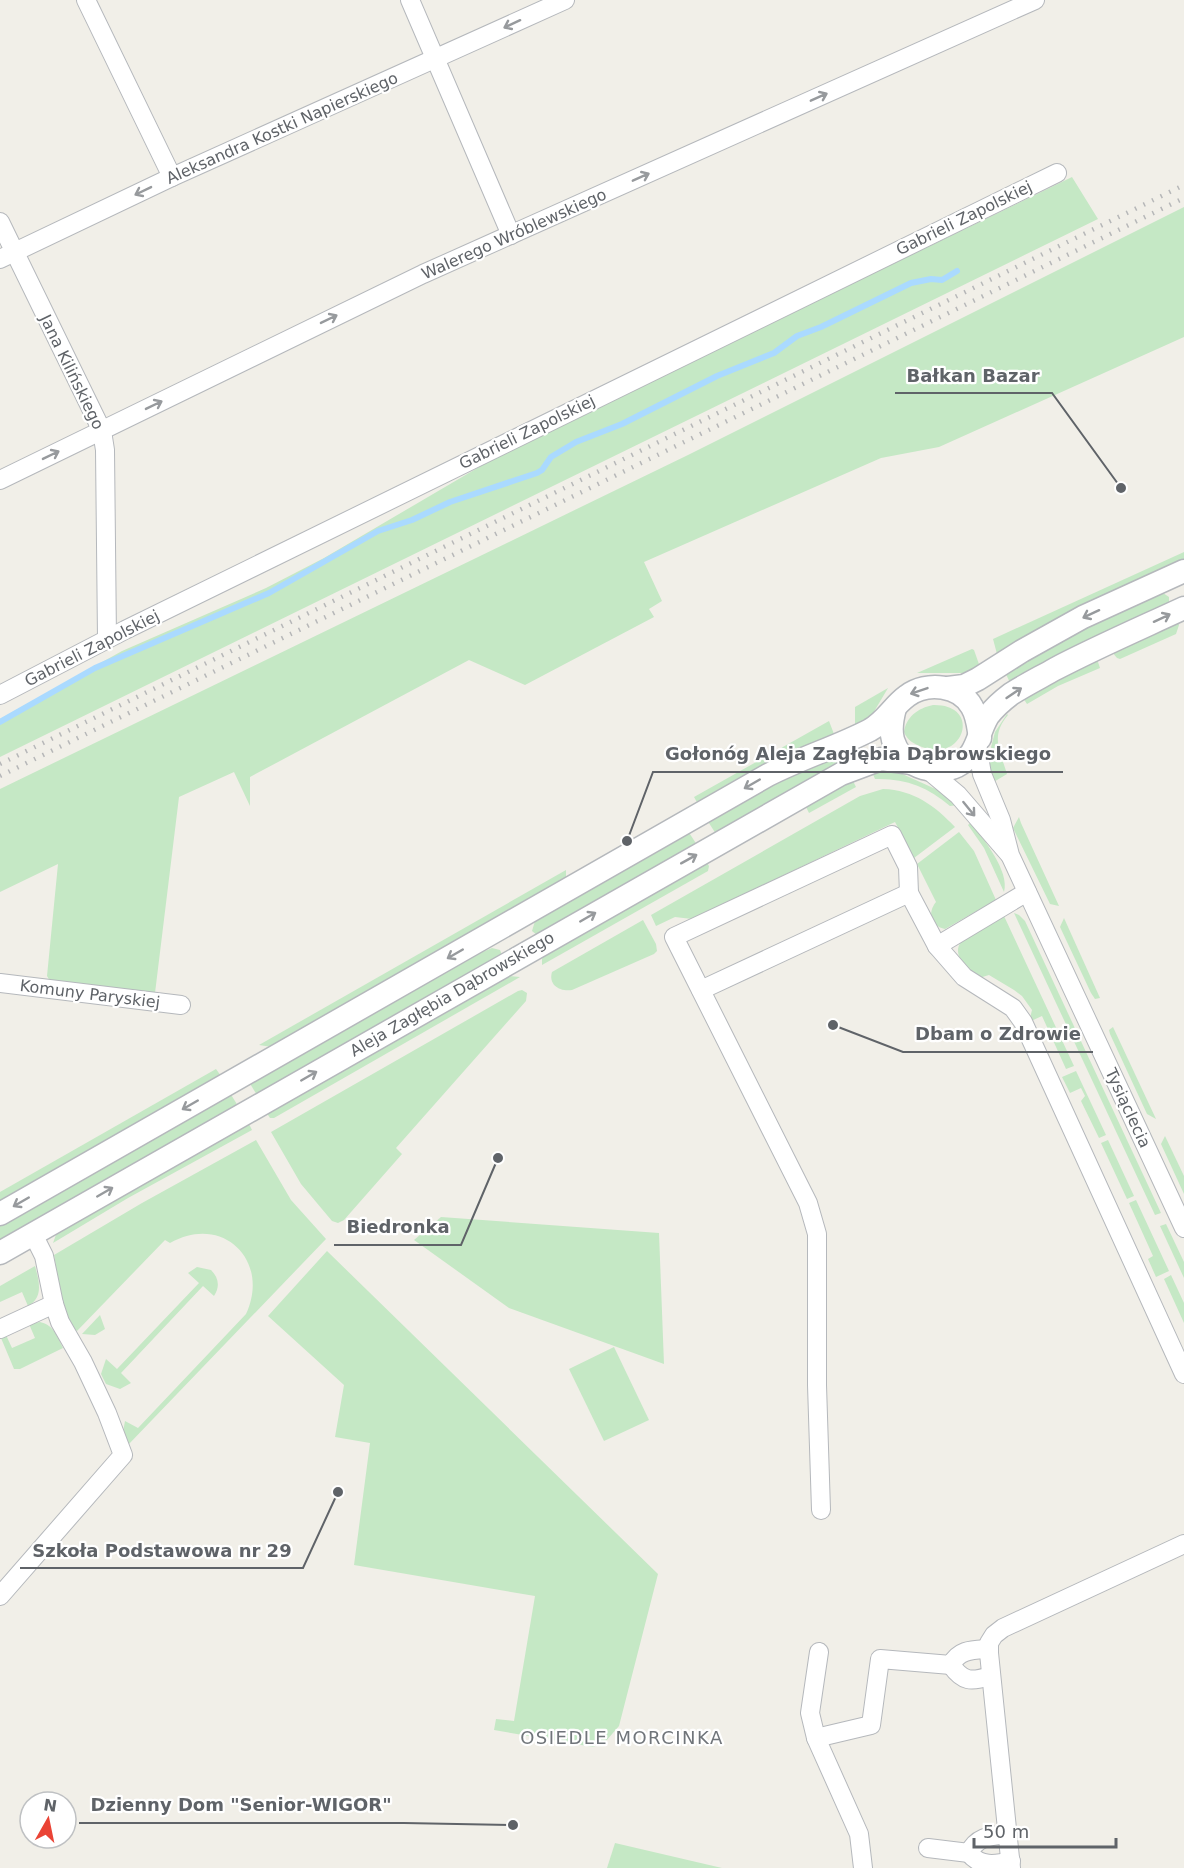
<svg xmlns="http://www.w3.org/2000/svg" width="1184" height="1868" font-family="'DejaVu Sans',sans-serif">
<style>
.green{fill:#c5e8c5}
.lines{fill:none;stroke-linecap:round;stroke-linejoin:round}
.stream{stroke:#aadaff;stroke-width:6}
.minor-casing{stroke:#b5b8bc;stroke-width:20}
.tertiary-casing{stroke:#b5b8bc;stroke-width:25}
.minor{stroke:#fff;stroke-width:18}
.tertiary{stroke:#fff;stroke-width:22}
.rail{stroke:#b6b7b8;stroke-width:4.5;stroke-dasharray:1.5 8;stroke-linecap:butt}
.oneway{stroke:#979a9d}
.labels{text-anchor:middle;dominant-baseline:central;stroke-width:4.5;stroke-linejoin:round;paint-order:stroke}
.street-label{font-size:16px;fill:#5f6368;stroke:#fff}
.neighbourhood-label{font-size:18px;letter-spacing:1.5px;fill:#70757a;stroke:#fff}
.leader{fill:none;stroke:#5f6368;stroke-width:2}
.callout-dot{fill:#5f6368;stroke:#fff;stroke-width:2}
.callout-label{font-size:18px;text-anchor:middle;font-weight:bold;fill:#5f6368;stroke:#fff;stroke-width:4.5;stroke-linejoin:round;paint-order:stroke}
</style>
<rect width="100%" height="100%" fill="#f1efe8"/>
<g class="green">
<path d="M1072,177L1098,219L0,757V719L122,651L266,588L324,558L503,453Z"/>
<path d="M1184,207V337L939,447L881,458L644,562L662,601L649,609L654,617L525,685L469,660L250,777V806L234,772L179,797L155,993L50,981L47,976L58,864L0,892V789L688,455Z"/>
<path d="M1184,552V561L997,654L993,639Z"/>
<path d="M1163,593L1169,597V603L1010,683L1006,674L1042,651L1080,631Z"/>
<path d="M1178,622L1179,625L1176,634L1120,659L1117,658L1112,652Z"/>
<path d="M972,649L974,650L980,667L963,673H917Z"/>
<path d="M1097,659L1100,668L1058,686L1027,704L1023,698Z"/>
<path d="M888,688L872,715L855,726V707Z"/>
<path d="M933,705C983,704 964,764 922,747C914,744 907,740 904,732C906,717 918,708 933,705Z"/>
<path d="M1007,714L1008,715C990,736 1000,751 1007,774L992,783L989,755L995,732Z"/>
<path d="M829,721L834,734L796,750L698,804L694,797Z"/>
<path d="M841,751L846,762L716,834L707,820L770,784Z"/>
<path d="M887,770L900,773L940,791L958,805L950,806C928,787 905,778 875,779L872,772Z"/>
<path d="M852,779L856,787L809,813L805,805Z"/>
<path d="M883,789C914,790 935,806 955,827L914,858L895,822L692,919L675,917L656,926L651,915L860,796Z"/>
<path d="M1019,817L1021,823L1059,906L1050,904L1013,828Z"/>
<path d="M971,822C983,839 1010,871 1004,892L984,848L968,825Z"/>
<path d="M688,831L697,845L537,935L532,931L535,921Z"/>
<path d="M959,832L974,851L996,900L945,929C931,926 927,913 936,902L917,864Z"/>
<path d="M706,861L709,866L708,871L542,965V959L545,954Z"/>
<path d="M566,870V878L272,1047L259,1045Z"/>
<path d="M1014,913L1019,915L1025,921L1161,1213L1155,1215Z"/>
<path d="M1004,916L1074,1066L1066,1069L1042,1016L1029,1022L1032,1010L1022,996L1014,990L989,975L979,978C968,970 951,955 961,942Z"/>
<path d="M1064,918L1100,998L1095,999L1091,993L1060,927Z"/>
<path d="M643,920L656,944L657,951L654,954L572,990C560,992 548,985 552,972Z"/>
<path d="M492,948L500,950L502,955L257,1095L249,1082L468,958Z"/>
<path d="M509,976L520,977L274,1118H270L266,1112Z"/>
<path d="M522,990L527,993L526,1001L396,1148L402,1154L344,1220L338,1223L332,1221L301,1184L271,1132L518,991Z"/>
<path d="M1113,1027L1156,1119L1147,1114L1110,1034L1109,1030Z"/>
<path d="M216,1069L221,1076L0,1203V1192Z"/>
<path d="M1076,1071L1106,1135L1099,1138L1081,1101L1085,1096L1081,1088L1070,1093L1062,1077Z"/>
<path d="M230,1093L238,1106L0,1242V1224Z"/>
<path d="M248,1122L252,1130L128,1198L53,1243L57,1232Z"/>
<path d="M1165,1136L1184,1176V1194L1161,1144Z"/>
<path d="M256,1140L291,1200L326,1239L128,1445L123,1432L125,1421L138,1428L246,1314C271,1260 222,1213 170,1243L165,1240L77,1331C60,1319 58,1275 54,1255L142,1203Z"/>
<path d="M1108,1140L1134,1196L1127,1199L1101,1143Z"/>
<path d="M1136,1200L1169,1271L1156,1277L1148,1259L1153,1256L1129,1203Z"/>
<path d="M441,1217L659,1233L664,1364L509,1308L414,1240Z"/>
<path d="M1166,1224L1184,1262V1278L1160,1226Z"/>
<path d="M327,1251L658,1574L619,1726L606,1741L593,1747L494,1730L496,1719L514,1721L535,1596L354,1565L370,1443L335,1437L344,1385L268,1316Z"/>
<path d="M35,1266C39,1281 44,1297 28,1306L22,1292L0,1302V1286Z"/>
<path d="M197,1267L211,1270C219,1278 220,1287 214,1296L203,1286L121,1373L131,1383L120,1389L106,1384L101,1374L106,1359L117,1369L199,1283L188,1273Z"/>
<path d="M1171,1275L1184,1303V1323L1164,1279Z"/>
<path d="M100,1315L105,1329L95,1335L82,1334Z"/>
<path d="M40,1322C54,1325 57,1336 63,1348L20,1369H14L1,1338L6,1335L12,1348L35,1338L29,1324Z"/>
<path d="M614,1347L649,1420L604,1441L569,1369Z"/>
<path d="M615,1843L722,1868H607Z"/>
</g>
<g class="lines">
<path class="stream" d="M0,722L95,668L269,593L378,531L412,520L450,502L537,473L542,470L551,457L576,442L622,424L717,376L774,353L797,336L821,327L911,283L931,279L942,280L957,271"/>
<defs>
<g id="minor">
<path d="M86,0L172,177"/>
<path d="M410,0L511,235"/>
<path d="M0,222L102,431L105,450L107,639"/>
<path d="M0,259L172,177L565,0"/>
<path d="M0,480L423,274L1035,0"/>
<path d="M0,695L125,630L1057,173"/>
<path d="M977,745L982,774L1001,820L1010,855L1184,1228"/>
<path d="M927,769L958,795L1009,854"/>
<path d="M937,946L1027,892"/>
<path d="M0,983L181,1005"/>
<path d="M701,990L909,893"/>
<path d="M0,1329L54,1304"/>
<path d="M821,1510L817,1385V1234L808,1203L674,937L892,835L908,867L909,893L937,946L964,977L1013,1008L1023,1022L1184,1374"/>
<path d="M0,1596L123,1455L107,1413L83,1362L60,1322L54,1304L44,1256L33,1234"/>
<path d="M819,1652L810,1713L816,1738L859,1834L863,1868"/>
<path d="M951,1665C963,1682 971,1682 990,1676"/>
<path d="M816,1738L871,1725L880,1659L951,1665C959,1649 973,1650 989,1649"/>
<path d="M928,1848L969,1853C977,1836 991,1836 1008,1834"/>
<path d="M969,1853C980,1867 995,1865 1011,1861"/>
<path d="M1011,1868L989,1653V1643L994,1635L1003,1628L1184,1544"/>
</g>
<g id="tertiary">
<path d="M948,688L964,686L978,679L1022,651L1083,617L1184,571"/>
<path d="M895,708C892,719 890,729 893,740C900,765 934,777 957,766C978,755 977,734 988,716C994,708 1003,700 1011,694C1025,685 1041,677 1055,669C1097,647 1141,628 1184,608"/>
<path d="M0,1214L768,775C801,758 837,747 870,730C886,721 893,706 907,696C927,681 960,685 972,707C978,717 978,727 980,738"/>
<path d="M0,1253L841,774L881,759L912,763"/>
</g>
</defs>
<use href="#minor" class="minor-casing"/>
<use href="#tertiary" class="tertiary-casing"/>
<use href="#minor" class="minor"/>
<use href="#tertiary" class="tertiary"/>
<g class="rail">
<path d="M0,764L1184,185"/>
<path d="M0,776L1184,198"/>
</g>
</g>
<defs><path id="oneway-shaft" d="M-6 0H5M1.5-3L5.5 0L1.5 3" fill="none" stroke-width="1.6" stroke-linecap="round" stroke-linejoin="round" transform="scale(1.5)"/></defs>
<g class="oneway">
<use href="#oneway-shaft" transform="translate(512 24) rotate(155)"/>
<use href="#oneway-shaft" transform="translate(819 97) rotate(-24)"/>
<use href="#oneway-shaft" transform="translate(641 177) rotate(-24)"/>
<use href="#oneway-shaft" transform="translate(143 191) rotate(154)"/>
<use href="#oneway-shaft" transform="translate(329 319) rotate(-26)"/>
<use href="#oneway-shaft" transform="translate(154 405) rotate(-26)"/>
<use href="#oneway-shaft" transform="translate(51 455) rotate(-26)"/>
<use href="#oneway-shaft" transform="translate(1091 614) rotate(155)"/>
<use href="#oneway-shaft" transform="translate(1162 618) rotate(-25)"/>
<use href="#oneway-shaft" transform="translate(919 691) rotate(161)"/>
<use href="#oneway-shaft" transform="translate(1014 693) rotate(-34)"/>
<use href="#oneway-shaft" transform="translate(752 784) rotate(150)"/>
<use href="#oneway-shaft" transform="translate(969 809) rotate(51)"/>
<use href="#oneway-shaft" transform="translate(689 859) rotate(-29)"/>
<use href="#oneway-shaft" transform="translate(588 917) rotate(-30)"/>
<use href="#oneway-shaft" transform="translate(455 954) rotate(150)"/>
<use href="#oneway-shaft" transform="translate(309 1076) rotate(-30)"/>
<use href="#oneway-shaft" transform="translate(190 1105) rotate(150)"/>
<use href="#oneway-shaft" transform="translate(105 1192) rotate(-30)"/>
<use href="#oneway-shaft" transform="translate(21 1202) rotate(150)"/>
</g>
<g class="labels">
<g class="street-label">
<text transform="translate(282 128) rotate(-24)">Aleksandra Kostki Napierskiego</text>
<text transform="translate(964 218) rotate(-26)">Gabrieli Zapolskiej</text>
<text transform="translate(514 234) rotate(-24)">Walerego Wróblewskiego</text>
<text transform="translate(72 372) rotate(64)">Jana Kilińskiego</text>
<text transform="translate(527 432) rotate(-26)">Gabrieli Zapolskiej</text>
<text transform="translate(92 648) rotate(-27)">Gabrieli Zapolskiej</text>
<text transform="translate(90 994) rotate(7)">Komuny Paryskiej</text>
<text transform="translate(452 994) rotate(-30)">Aleja Zagłębia Dąbrowskiego</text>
<text transform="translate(1128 1108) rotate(65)">Tysiąclecia</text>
</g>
<g class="neighbourhood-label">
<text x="622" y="1737">OSIEDLE MORCINKA</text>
</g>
</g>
<path class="leader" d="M1121 488L1052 393H895M627 841L653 772H1063M833 1025L903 1052H1093M498 1158L461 1245H334M338 1492L303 1568H20M513 1825L404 1823H79"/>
<g class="callout-dot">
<circle cx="1121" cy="488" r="6"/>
<circle cx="627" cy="841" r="6"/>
<circle cx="833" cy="1025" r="6"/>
<circle cx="498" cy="1158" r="6"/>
<circle cx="338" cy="1492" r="6"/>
<circle cx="513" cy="1825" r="6"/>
</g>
<g class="callout-label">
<text x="973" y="382">Bałkan Bazar</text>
<text x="858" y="760">Gołonóg Aleja Zagłębia Dąbrowskiego</text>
<text x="998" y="1040">Dbam o Zdrowie</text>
<text x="398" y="1233">Biedronka</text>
<text x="162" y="1557">Szkoła Podstawowa nr 29</text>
<text x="241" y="1811">Dzienny Dom "Senior-WIGOR"</text>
</g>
<g transform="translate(48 1820) rotate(9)"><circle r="28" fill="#ffffff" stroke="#bfc1c3" stroke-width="1.5"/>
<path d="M0-4.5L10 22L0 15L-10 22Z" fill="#ea4335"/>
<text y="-9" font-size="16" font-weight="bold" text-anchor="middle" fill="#5f6368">N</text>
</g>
<path d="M974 1838v9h142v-9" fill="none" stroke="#5f6368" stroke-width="3"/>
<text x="983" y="1838" font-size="18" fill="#5f6368" stroke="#ffffff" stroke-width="4.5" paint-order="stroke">50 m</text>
</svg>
